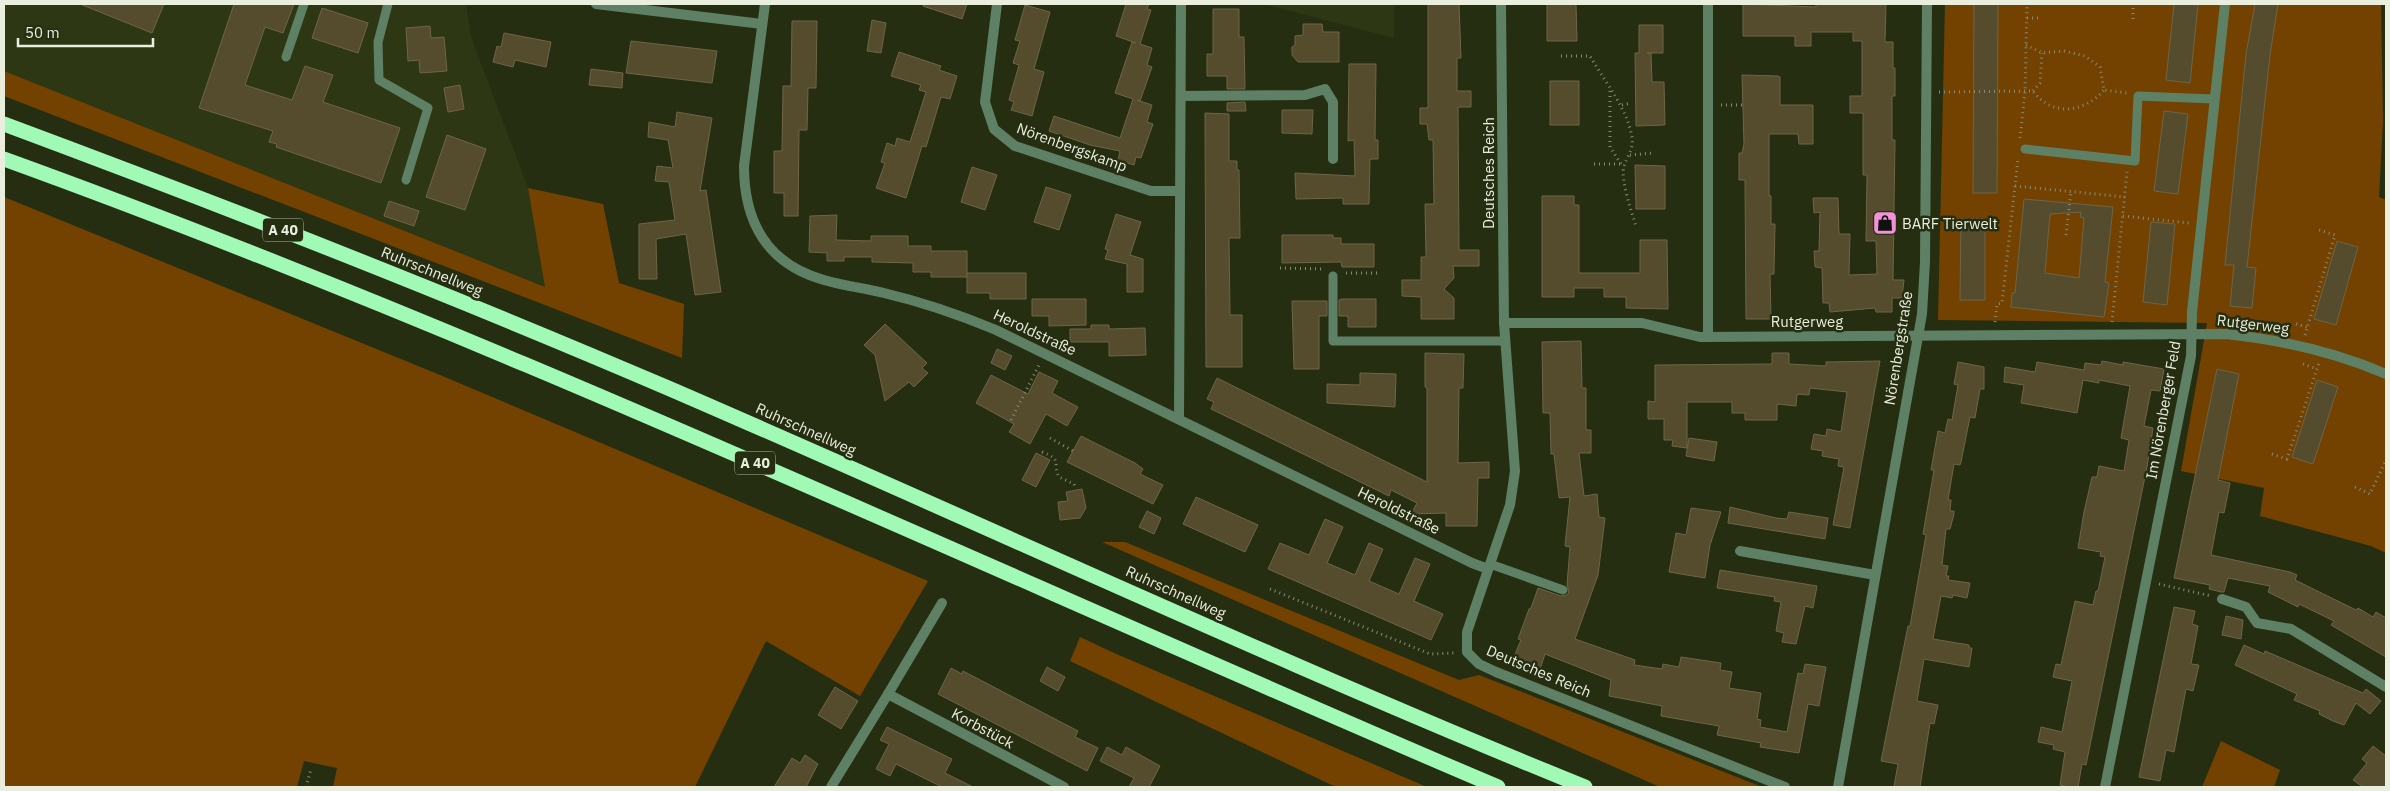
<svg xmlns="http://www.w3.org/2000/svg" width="2390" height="791" font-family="'IBM Plex Sans',sans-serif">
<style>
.built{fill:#2e3714}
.green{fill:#734200}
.building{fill:#554c2e;stroke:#6e6546;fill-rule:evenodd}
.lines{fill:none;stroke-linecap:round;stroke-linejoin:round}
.path{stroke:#848b74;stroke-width:3;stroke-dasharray:1 4;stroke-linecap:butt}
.service{stroke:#5e8064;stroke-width:9}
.minor{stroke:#5e8064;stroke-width:10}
.motorway{stroke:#a0f9b4;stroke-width:15}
.labels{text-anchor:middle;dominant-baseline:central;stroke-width:5;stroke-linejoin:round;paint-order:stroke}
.shield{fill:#262e12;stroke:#aeb4a0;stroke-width:1}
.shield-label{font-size:14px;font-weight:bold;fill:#e9eedd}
.street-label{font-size:15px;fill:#e9eedd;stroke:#262e12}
.poi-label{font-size:15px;fill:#e9eedd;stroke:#262e12;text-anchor:start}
</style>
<rect width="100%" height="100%" fill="#262e12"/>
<g class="built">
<path d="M4,4H466L471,37L528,188L546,288L4,71Z"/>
<path d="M1263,4H1394V38Z"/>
</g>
<g class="green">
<path d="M1945,4H2381L2383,121L2379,197L2386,200V553L2371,546L2260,516L2264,488L2181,471L2207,323L1938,320Z"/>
<path d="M4,71L545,287L528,188L603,204L619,283L684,304L682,358L4,96Z"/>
<path d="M4,197L440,375L928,581L860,696L766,641L695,787H333L337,768L304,761L297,787H4Z"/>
<path d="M1102,542H1125L1459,680L1479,675L1762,787H1660Z"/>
<path d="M1080,637L1114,653L1427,787H1336L1070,661Z"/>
<path d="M2221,741L2280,770L2274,787H2202Z"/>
</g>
<g class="building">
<path d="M80,4H164L152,33Z"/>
<path d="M234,4H294L283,33L265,27L245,85L292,100L305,66L333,75L323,102L400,128L381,183L276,147L277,144L269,142L273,131L199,108Z"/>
<path d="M924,4H967L962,19L923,6Z"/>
<path d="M1126,4H1149L1147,9L1151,10L1140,44L1152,48L1147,65L1152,67L1140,101L1137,100L1152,105L1147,122L1153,124L1141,158L1136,157L1134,165L1118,160L1120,151L1090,145L1049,131L1054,116L1120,138L1133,99L1115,93L1132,42L1136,43L1116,36Z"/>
<path d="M1428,4H1459L1461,58H1457V91H1471V107H1458L1459,250H1479V266H1453L1454,278L1444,289L1454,298V319H1421V297L1402,296V280H1421V257H1426L1425,204H1434L1433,140H1429L1427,124H1420V108H1428Z"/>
<path d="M1547,4H1576L1577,41H1547Z"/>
<path d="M1743,4L1816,7V4H1886L1885,42H1893V68H1895V96H1892V140H1895L1893,280H1904L1902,298H1892V312H1876L1875,308L1830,312L1829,303H1823L1822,268L1815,267L1814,251H1819L1820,212L1814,213L1813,198H1838L1839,234H1850L1849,275L1877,274L1876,241H1866L1867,175H1863V113H1850V96H1862V41H1853V32H1811V46H1795V36H1743Z"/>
<path d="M1974,4H1998L1997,193H1973Z"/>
<path d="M2174,4H2198L2190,83L2166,80Z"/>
<path d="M2255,4H2278L2270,55L2247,267L2256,268L2252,308L2230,306L2234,265H2225L2246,54Z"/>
<path d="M1025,5L1050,12L1034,69L1044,72L1032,116L1011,110L1014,102L1009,100L1019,65L1013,63L1020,41L1015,40Z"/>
<path d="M322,8L368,23L358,53L312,38Z"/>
<path d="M1213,9H1239V37H1244L1245,89H1227V76H1207V54H1213Z"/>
<path d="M872,20L886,23L881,53L867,51Z"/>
<path d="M792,21H817L816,88H808L807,130H799L798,216H784V193H774V151H782L783,86H791Z"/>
<path d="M1303,24H1322L1323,32H1339V62H1298L1292,55V47L1295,45V36L1303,35Z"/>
<path d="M1639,25H1663V53H1647H1651L1652,82H1664L1665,125L1636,126L1635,53H1639Z"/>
<path d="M430,26L431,38L444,37L447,71L420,73L419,60L408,61L406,28Z"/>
<path d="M504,33L551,42L546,67L515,60L513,67L493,62L497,46L501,47Z"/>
<path d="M631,41L717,51L712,83L626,73Z"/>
<path d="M899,52L941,66L939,70L957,76L950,99L941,97L926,147L922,146L906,198L876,188L885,163L881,162L887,143L895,146L897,138L910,142L926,92L919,90L921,85L891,76Z"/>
<path d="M1349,64H1376L1375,140H1378V159H1370L1369,204H1343V198L1296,199L1295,173L1355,176L1354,140L1348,141Z"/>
<path d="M591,69L623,73L622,88L589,85Z"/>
<path d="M1742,75L1778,76L1780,77V105H1813V144H1799L1798,134H1769V196H1771V224H1775L1774,274H1770L1771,319H1746L1745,180H1739V153H1742L1744,144Z"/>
<rect x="1550" y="81" width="29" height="44"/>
<path d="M460,85L464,109L448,112L444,88Z"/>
<path d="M1245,102L1246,111H1227V103Z"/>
<path d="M1282,110H1313L1312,134L1282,133Z"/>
<path d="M2164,111L2188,114L2178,194L2154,191Z"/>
<path d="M677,112L712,118L700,191L706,190L721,292L695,295L686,234L656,239L657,279H639V224L675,220L669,182L655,181L657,166L673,168L668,140L648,137L649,122L675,127Z"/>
<path d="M1205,113L1229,114V161H1237V170H1239L1240,238H1229L1230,315H1242V367H1206Z"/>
<path d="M447,135L486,149L465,210L426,197Z"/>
<path d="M1635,165L1665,166V209H1636Z"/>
<path d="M972,167L997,175L985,210L961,202Z"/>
<path d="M1046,187L1071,195L1059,230L1034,222Z"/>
<path d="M1542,196H1574V205H1579V273H1640V240H1667L1668,309L1626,308V297H1604V288H1574V297H1542Z"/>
<path d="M2024,199L2113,207L2105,282L2109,283L2104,317L2011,307L2012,293H2015ZM2081,212L2080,217L2084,218L2079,278L2045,273L2050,214Z"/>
<path d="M389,201L419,211L414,226L384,216Z"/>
<path d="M1116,214L1141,222L1130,255L1143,259V292H1127V264L1105,259L1108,250L1105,249Z"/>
<path d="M837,215L836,240L871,241V236H908V246H931V251H967V277H931V272H913V263L872,262V257H844V261H827V253L809,252L810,216Z"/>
<path d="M1961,219H1985V300H1960Z"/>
<path d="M2151,222L2175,224L2167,305L2143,302Z"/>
<path d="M1282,235H1333V238H1341V244H1374V267H1342L1341,262L1282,263Z"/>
<path d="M2337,241L2358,247L2336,325L2314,319Z"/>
<path d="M967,273H1026V299H990V293H967Z"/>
<path d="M1032,299H1086V325L1049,326V316H1032Z"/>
<path d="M1342,299H1376V327H1348V316H1339V300Z"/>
<path d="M1292,301H1327V316H1319V369H1294Z"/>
<path d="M885,324L927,363L922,368L928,373L914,387L909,382L885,401L875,355L864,345Z"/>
<path d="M1091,325H1109V329L1145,328L1146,355L1109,356V342H1070V329H1091Z"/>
<path d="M1581,341L1582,388H1586V430H1591V453H1579L1584,496L1597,494L1599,517L1605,518L1598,575L1575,639L1635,660L1634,665L1662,669L1663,664L1679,667L1681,657L1721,663L1720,670L1732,672L1729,688L1761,693L1757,719L1761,720L1760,727L1787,732L1798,673L1803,674L1805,664L1826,667L1819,706L1808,704L1799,753L1760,747L1761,743L1717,735L1719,726L1661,716L1662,706L1609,696L1611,680L1545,654L1540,669L1513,659L1521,640L1518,639L1529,609L1531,608L1538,588L1561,596L1567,595L1569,592L1567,585L1570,547L1565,546L1570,497L1559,498L1554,454H1551L1550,413H1543L1542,342Z"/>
<path d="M997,349L1012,356L1005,370L991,363Z"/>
<path d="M1425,353L1464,354L1463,388H1459L1458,463L1489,462V478H1478L1477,526H1446V513L1411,514L1417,503L1391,490L1389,496L1238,422L1211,409L1214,402L1207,399L1217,378L1427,482V388L1425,387Z"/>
<path d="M1772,353H1789V364L1826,366V362L1880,361L1850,528L1833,525L1844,467L1838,466L1839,459L1822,456L1823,451L1811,449L1814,434L1826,436L1827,429L1841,432L1847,392L1810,388L1809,395L1797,394L1796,406L1777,404V420H1745V413H1732V402H1687V448L1672,446L1673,440H1664V419H1648V401L1655,402V365L1772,364Z"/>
<path d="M2102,361L2123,365V362L2164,369L2160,391L2151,390L2144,426L2153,428L2147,467L2086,765L2082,764L2078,787H2070L2060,785L2065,752L2053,749L2054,745L2038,742L2041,727L2062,732L2072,681L2053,677L2056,664L2061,665L2075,601L2093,605L2096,591H2098L2105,557L2100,556L2101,552L2078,548L2084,512L2092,477H2097L2099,466L2124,471L2129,440L2121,438L2130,386L2099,380V383L2083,380L2077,413L2021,403L2024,385L2004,382L2005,367L2035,372L2037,362L2084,370L2085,363L2101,365Z"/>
<path d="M1958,362L1984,367V389H1980L1975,418L1970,417L1961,462L1960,465L1954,464L1948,500H1951L1950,511H1954V514L1950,529H1946L1942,565L1948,566L1946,576H1949L1948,580L1970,583L1967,598L1953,595L1952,598L1941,596L1933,639L1969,645V648H1972L1969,667L1924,659L1917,701L1938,705L1934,724L1930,723L1920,787H1894L1898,764L1881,761L1908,626H1910L1926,535L1923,534L1934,470H1931L1938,431L1945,433L1948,419L1952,420L1958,385L1954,384Z"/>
<path d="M2217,369L2239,374L2218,480L2230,483L2224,513L2219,512L2211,555L2290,572L2297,575L2295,580L2356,610L2358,608L2373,617L2376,612L2386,618V657L2331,625L2334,621L2299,604L2298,607L2268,592L2270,586L2228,578L2224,592H2221L2209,589L2210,585L2174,578Z"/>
<path d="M1039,372L1058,381L1052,393L1078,407L1067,426L1046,414L1030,444L1009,432L1014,424L976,403L991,375L1028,394Z"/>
<path d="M1360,373L1396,374L1395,407L1327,403V384L1360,385Z"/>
<path d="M2317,380L2338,387L2313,464L2292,457Z"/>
<path d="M1081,436L1135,463L1143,469L1140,474L1163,485L1153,504L1067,462Z"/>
<path d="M1689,438L1717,442L1714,461L1686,456Z"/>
<path d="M1036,453L1050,460L1036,487L1022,480Z"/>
<path d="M1082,489L1086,508L1080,518L1060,520L1058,502L1068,501L1066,492Z"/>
<path d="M1196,497L1258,525L1245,552L1183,524Z"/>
<path d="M1730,507L1776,518L1787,519L1789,512L1828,518L1825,539L1728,523Z"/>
<path d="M1691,508L1721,512L1710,545L1705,578L1669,572L1676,533L1686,535Z"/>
<path d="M1147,511L1161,518L1154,534L1139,527Z"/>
<path d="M1325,519L1343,527L1327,563L1355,575L1369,543L1383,549L1369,581L1399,594L1415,558L1430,564L1414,601L1443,614L1431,640L1268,569L1280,543L1309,555Z"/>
<path d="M1720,570L1817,586L1813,608L1805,606L1796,644L1782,642L1784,633L1776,631L1781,602L1774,601L1775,597L1717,588Z"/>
<path d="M2174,607L2195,611L2192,624L2198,626L2191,664L2199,665L2193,691L2186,689L2174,752L2166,750L2160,781L2139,777Z"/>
<path d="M2226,616L2243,620L2241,639L2222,635Z"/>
<path d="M2244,645L2264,654L2265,651L2363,693L2366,689L2381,701L2370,714L2356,703L2344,725L2333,721L2319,714L2320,711L2294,700L2297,694L2235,665Z"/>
<path d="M1047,667L1065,677L1058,691L1040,681Z"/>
<path d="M951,668L962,674L963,671L1078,731L1075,737L1098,748L1087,771L938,694Z"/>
<path d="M835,687L858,701L841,729L818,715Z"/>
<path d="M887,727L952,759L945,773L973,787H942L896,764L890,776L876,769L889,744L880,740Z"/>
<path d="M2373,746L2386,756V787H2363L2353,780L2367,763L2362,759Z"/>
<path d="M1107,747L1122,755L1126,747L1160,766L1149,787H1129L1134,778L1100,761Z"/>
<path d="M805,755L818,764L806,787H774L792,758L800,763Z"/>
</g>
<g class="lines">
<g class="path">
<path d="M2027,18H2039"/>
<path d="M2133,19V4"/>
<path d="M2026,45L2042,53L2064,51L2085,56L2100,67L2104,90L2128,93"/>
<path d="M1561,56H1590C1605,82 1627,108 1632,137C1634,148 1627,157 1624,166C1620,178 1632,214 1636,226"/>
<path d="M1610,91V147L1623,167"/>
<path d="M2033,91L2040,83L2042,53"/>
<path d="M1939,92L2033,91C2052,117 2084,113 2104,90"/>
<path d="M1622,105L1631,103"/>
<path d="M1721,105H1743"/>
<path d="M2020,138L2025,92L2027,4"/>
<path d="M1630,155L1653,153"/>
<path d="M1594,164H1620"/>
<path d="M2015,186L2125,197"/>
<path d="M2123,216L2189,223"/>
<path d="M2066,235L2071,191"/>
<path d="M1280,268L1322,269"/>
<path d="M1346,273H1379"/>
<path d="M1995,322L1997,304L2002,303L2018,159"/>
<path d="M2112,322L2127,172"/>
<path d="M2296,324L2307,327"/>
<path d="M2305,335L2335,235L2319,230"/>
<path d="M2303,364L2317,369"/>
<path d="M1011,420L1039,365"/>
<path d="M1050,438L1073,451"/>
<path d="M1042,452C1063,460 1052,462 1059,477L1074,484L1076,489"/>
<path d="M2272,454L2287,459L2319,363"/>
<path d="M2355,487L2370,494L2386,460"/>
<path d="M2159,584L2211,596"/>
<path d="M1270,589L1430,654L1454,653"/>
<path d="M306,787L311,769"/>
</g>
<g class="service">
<path d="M388,4L378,42L379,80L428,108L406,180"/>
<path d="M286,57L304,4"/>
<path d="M2025,149L2135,161L2138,96L2214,99"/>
<path d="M1333,276V341H1505"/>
<path d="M1490,564L1563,590"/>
</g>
<g class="minor">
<path d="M596,4L762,24"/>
<path d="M765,4L744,166C744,222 767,264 824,280C844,286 864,288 884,293C922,302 960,315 996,330L1472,563L1488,569"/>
<path d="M997,4L985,102L994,129L1015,146L1151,191H1180"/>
<path d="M1501,4L1504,323L1515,471L1510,505L1467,632V652L1479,664L1496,672L1785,787"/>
<path d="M1181,96L1305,95L1325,89L1333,102V159"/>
<path d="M1504,323H1642L1700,337L2226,334C2282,340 2335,352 2386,374"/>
<path d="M1708,337V4"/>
<path d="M1179,418L1181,4"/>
<path d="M1740,551L1875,575"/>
<path d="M2222,599L2246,607L2257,623L2291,629L2386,687"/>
<path d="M888,694L942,603"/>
<path d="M831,787L888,694L1064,787"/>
<path d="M1838,787L1922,314L1925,262L1927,4"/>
<path d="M2105,787L2191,356L2192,312L2225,4"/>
</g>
<g class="motorway">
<path d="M4,124C227,207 449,294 668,388C974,520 1277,662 1585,787"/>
<path d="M4,159C512,343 1001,576 1498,787"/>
</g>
</g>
<defs>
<symbol id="shop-square" viewBox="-11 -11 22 22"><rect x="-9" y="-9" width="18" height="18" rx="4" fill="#f291d6" stroke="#262e12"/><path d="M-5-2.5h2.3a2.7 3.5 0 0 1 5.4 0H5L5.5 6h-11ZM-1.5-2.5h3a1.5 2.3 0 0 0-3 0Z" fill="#111"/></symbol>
</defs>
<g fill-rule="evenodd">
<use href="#shop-square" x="1871" y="209" width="28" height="28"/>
</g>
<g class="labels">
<g class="shield">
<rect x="263" y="218.5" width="40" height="23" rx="4"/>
<rect x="735" y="451.5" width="40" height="23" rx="4"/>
</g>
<g class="shield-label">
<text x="283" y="230">A 40</text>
<text x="755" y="463">A 40</text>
</g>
<g class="street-label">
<text transform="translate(1072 147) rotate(20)">Nörenbergskamp</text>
<text transform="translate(1488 173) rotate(-90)">Deutsches Reich</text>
<text transform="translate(432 271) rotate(22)">Ruhrschnellweg</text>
<text x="1807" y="321">Rutgerweg</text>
<text transform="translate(2253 324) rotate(7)">Rutgerweg</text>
<text transform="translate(1035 332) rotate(25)">Heroldstraße</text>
<text transform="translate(1898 348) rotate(-81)">Nörenbergstraße</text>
<text transform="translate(2163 410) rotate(-80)">Im Nörenberger Feld</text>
<text transform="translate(806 429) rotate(24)">Ruhrschnellweg</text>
<text transform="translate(1399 510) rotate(26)">Heroldstraße</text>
<text transform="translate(1176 592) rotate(24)">Ruhrschnellweg</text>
<text transform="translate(1539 671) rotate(23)">Deutsches Reich</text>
<text transform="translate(983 728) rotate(28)">Korbstück</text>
</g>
<g class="poi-label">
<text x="1902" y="223">BARF Tierwelt</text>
</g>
</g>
<rect width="2390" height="791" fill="none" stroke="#e9eedd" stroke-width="10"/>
<path d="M18 38v8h135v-8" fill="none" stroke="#e9eedd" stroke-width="2.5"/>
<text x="25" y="38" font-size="15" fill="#e9eedd" stroke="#262e12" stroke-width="4" paint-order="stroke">50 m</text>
</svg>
